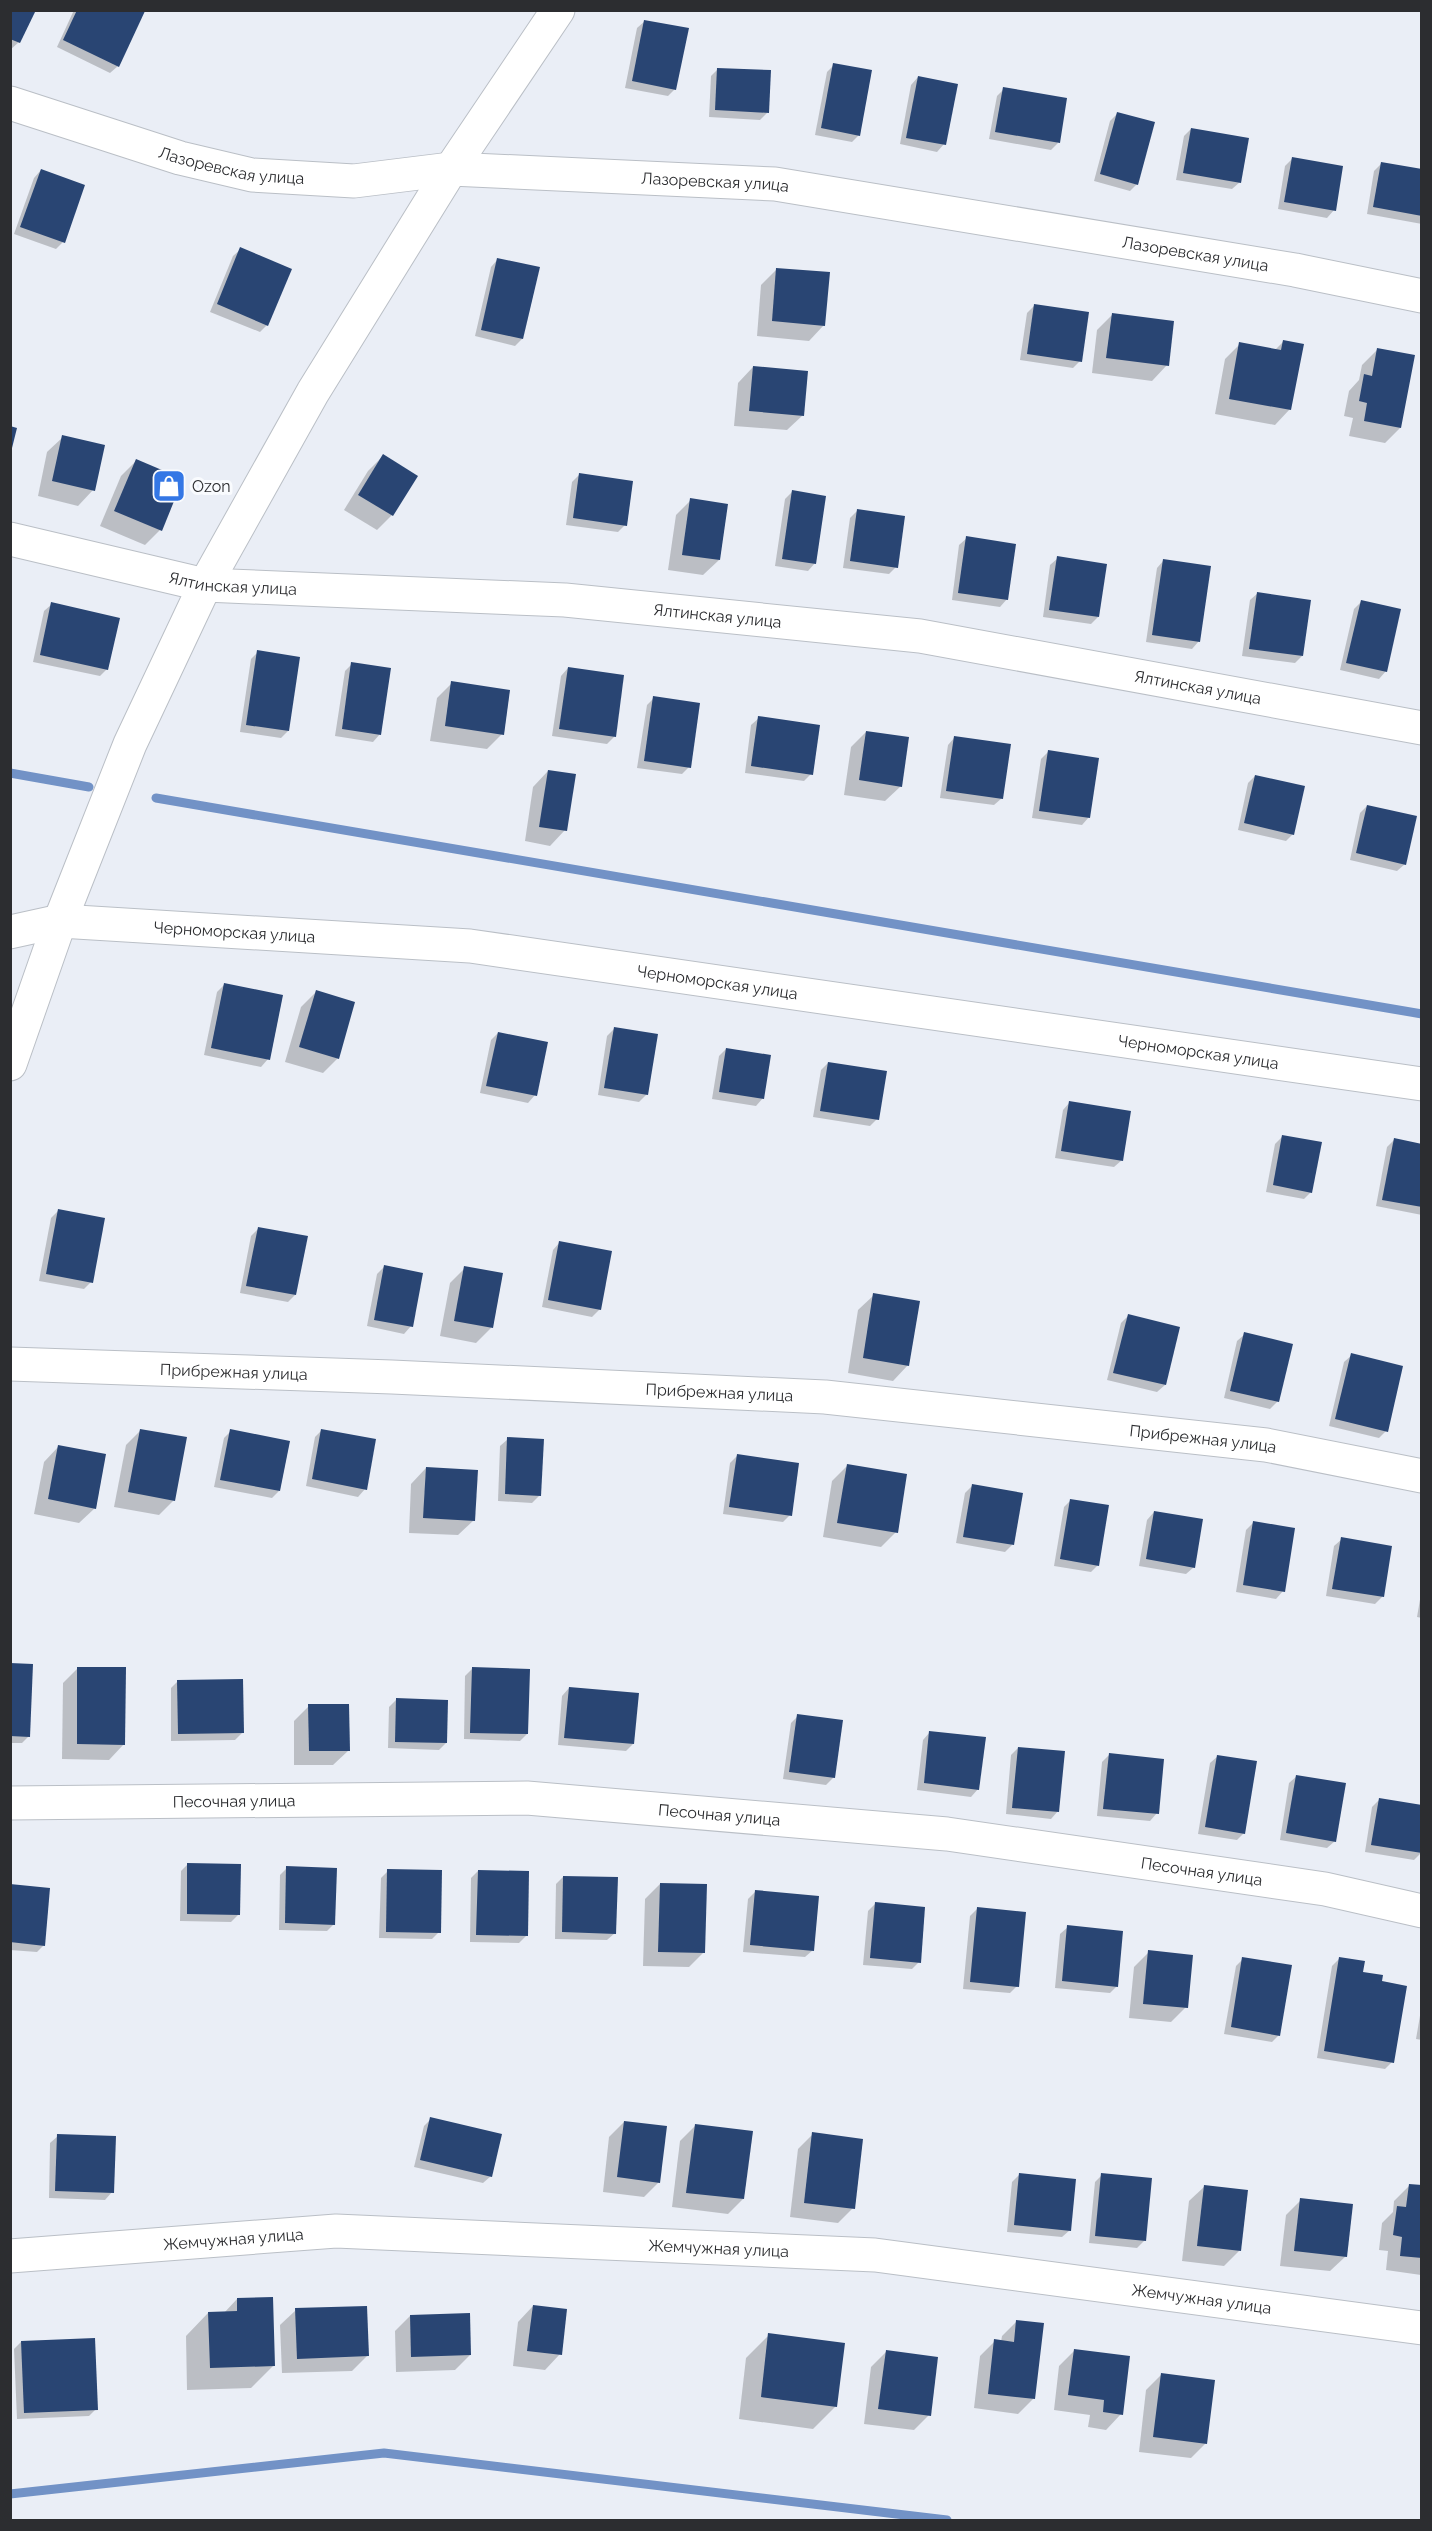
<svg xmlns="http://www.w3.org/2000/svg" width="1432" height="2531" font-family="Raleway,sans-serif">
<style>
.shadow{fill:#0003}
.lines{fill:none;stroke-linecap:round;stroke-linejoin:round}
.stream{stroke:#7292c6;stroke-width:9}
.building{fill:#294573}
.minor-casing{stroke:#babfc6;stroke-width:35}
.minor{stroke:#fff;stroke-width:33}
.labels{text-anchor:middle;dominant-baseline:central;stroke-width:6;stroke-linejoin:round;paint-order:stroke}
.street-label{font-size:16px;fill:#2c2d30;stroke:#f9fbfe}
.poi-label{font-size:16px;fill:#2c2d30;stroke:#f9fbfe;text-anchor:start}
</style>
<rect width="100%" height="100%" fill="#eaeef6"/>
<g class="shadow">
<path d="M10,10L19,42L10,50Z"/>
<path d="M74,10L143,12L118,66L110,73L57,47Z"/>
<path d="M645,21L675,89L668,96L625,88L637,28Z"/>
<path d="M834,65L859,135L852,142L815,135L827,72Z"/>
<path d="M718,69L767,113L760,120L709,117L711,76Z"/>
<path d="M918,77L944,144L937,152L900,144L911,85Z"/>
<path d="M1004,89L1058,143L1051,150L989,139L997,96Z"/>
<path d="M1117,114L1137,184L1130,191L1094,181L1110,121Z"/>
<path d="M1191,129L1240,182L1232,189L1176,180L1184,136Z"/>
<path d="M1293,158L1334,210L1327,218L1278,209L1285,166Z"/>
<path d="M1381,164L1422,171V224L1367,214L1374,171Z"/>
<path d="M41,170L63,242L56,249L14,234L34,178Z"/>
<path d="M241,249L267,325L260,332L210,312L233,256Z"/>
<path d="M498,259L522,339L515,346L475,336L491,267Z"/>
<path d="M777,269L824,325L809,341L757,336L761,285Z"/>
<path d="M1034,306L1080,361L1073,368L1020,360L1027,313Z"/>
<path d="M1112,315L1167,365L1152,381L1092,373L1097,330Z"/>
<path d="M1283,342L1290,409L1275,425L1215,414L1225,359L1240,344L1275,350Z"/>
<path d="M1377,350L1400,428L1385,443L1349,436L1353,418L1344,416L1349,391L1359,380L1362,365Z"/>
<path d="M753,367L803,415L787,430L734,426L738,383Z"/>
<path d="M63,437L93,490L78,506L38,496L47,452Z"/>
<path d="M383,456L392,515L377,530L344,510L368,471Z"/>
<path d="M136,461L160,530L145,545L100,526L121,476Z"/>
<path d="M579,475L625,525L618,532L566,525L572,482Z"/>
<path d="M792,492L815,563L808,571L775,566L785,499Z"/>
<path d="M691,500L719,560L703,575L668,570L676,515Z"/>
<path d="M857,511L896,567L889,574L843,568L850,518Z"/>
<path d="M967,538L1007,599L1000,607L952,600L959,545Z"/>
<path d="M1058,558L1098,617L1091,624L1043,617L1050,565Z"/>
<path d="M1164,560L1199,641L1192,649L1146,642L1157,568Z"/>
<path d="M1258,593L1302,656L1295,663L1242,656L1250,600Z"/>
<path d="M1361,602L1386,671L1379,679L1340,670L1354,609Z"/>
<path d="M52,604L107,669L100,676L33,662L44,611Z"/>
<path d="M258,652L288,731L281,738L240,732L251,659Z"/>
<path d="M352,664L380,734L373,742L335,736L345,671Z"/>
<path d="M568,668L623,676L614,737L607,744L552,736L561,676Z"/>
<path d="M452,683L502,734L487,749L430,741L437,698Z"/>
<path d="M654,698L689,767L682,774L637,768L647,705Z"/>
<path d="M759,718L811,774L804,781L745,773L751,725Z"/>
<path d="M866,732L901,786L885,801L844,795L851,747Z"/>
<path d="M955,737L1002,798L994,805L940,798L948,745Z"/>
<path d="M1048,752L1089,817L1082,825L1032,818L1041,759Z"/>
<path d="M548,771L565,830L550,846L525,841L533,787Z"/>
<path d="M1255,776L1293,834L1286,841L1238,830L1248,783Z"/>
<path d="M1367,806L1405,864L1397,871L1350,860L1360,813Z"/>
<path d="M224,985L268,1059L261,1067L204,1055L217,992Z"/>
<path d="M316,992L338,1058L323,1073L285,1062L301,1007Z"/>
<path d="M614,1029L647,1094L639,1102L598,1095L607,1036Z"/>
<path d="M498,1033L535,1095L528,1103L480,1093L491,1040Z"/>
<path d="M726,1049L763,1098L756,1106L712,1099L719,1056Z"/>
<path d="M828,1063L877,1119L870,1126L813,1117L821,1070Z"/>
<path d="M1070,1102L1122,1160L1114,1167L1055,1158L1063,1110Z"/>
<path d="M1282,1137L1311,1192L1304,1199L1266,1192L1275,1144Z"/>
<path d="M1394,1140L1422,1145V1215L1376,1206L1387,1147Z"/>
<path d="M58,1211L91,1282L84,1289L39,1281L51,1218Z"/>
<path d="M258,1229L295,1295L288,1302L240,1293L251,1236Z"/>
<path d="M560,1242L600,1309L592,1317L542,1307L553,1250Z"/>
<path d="M384,1267L411,1326L404,1334L367,1326L377,1274Z"/>
<path d="M465,1268L491,1328L476,1343L440,1336L450,1283Z"/>
<path d="M874,1295L908,1365L893,1381L848,1373L858,1310Z"/>
<path d="M1128,1316L1165,1385L1157,1392L1107,1380L1121,1323Z"/>
<path d="M1245,1334L1278,1401L1270,1409L1224,1398L1237,1341Z"/>
<path d="M1352,1355L1386,1431L1379,1438L1329,1426L1344,1362Z"/>
<path d="M141,1430L174,1500L159,1515L114,1507L126,1445Z"/>
<path d="M322,1430L365,1489L358,1497L306,1486L315,1437Z"/>
<path d="M231,1431L279,1491L272,1498L214,1487L224,1438Z"/>
<path d="M508,1439L540,1495L532,1503L498,1501L500,1446Z"/>
<path d="M59,1446L95,1508L79,1523L34,1514L44,1462Z"/>
<path d="M737,1456L790,1515L783,1522L723,1514L730,1463Z"/>
<path d="M847,1466L896,1532L881,1547L823,1537L832,1481Z"/>
<path d="M426,1468L474,1520L458,1535L409,1533L411,1484Z"/>
<path d="M972,1486L1012,1545L1005,1552L956,1543L965,1493Z"/>
<path d="M1071,1500L1098,1565L1091,1572L1054,1566L1064,1507Z"/>
<path d="M1154,1512L1194,1567L1186,1574L1139,1566L1147,1520Z"/>
<path d="M1253,1523L1283,1591L1276,1599L1236,1592L1246,1530Z"/>
<path d="M1342,1539L1391,1547L1382,1597L1375,1604L1326,1596L1334,1546Z"/>
<path d="M1422,1588V1618L1417,1617Z"/>
<path d="M10,1664L29,1736L22,1743H10Z"/>
<path d="M78,1668L124,1744L109,1760L62,1759L63,1683Z"/>
<path d="M472,1669L527,1734L520,1741L464,1739L465,1676Z"/>
<path d="M178,1681L242,1733L235,1740L171,1741V1688Z"/>
<path d="M569,1688L633,1744L626,1751L558,1745L562,1696Z"/>
<path d="M396,1700L446,1743L439,1750L388,1748L389,1707Z"/>
<path d="M309,1706L349,1750L333,1765H294V1721Z"/>
<path d="M798,1716L834,1777L826,1785L783,1779L791,1723Z"/>
<path d="M930,1732L978,1789L971,1797L917,1790L923,1740Z"/>
<path d="M1018,1748L1058,1811L1051,1819L1006,1814L1011,1755Z"/>
<path d="M1109,1755L1157,1813L1150,1821L1097,1816L1102,1762Z"/>
<path d="M1218,1756L1244,1833L1237,1840L1198,1834L1210,1763Z"/>
<path d="M1297,1776L1335,1841L1327,1848L1280,1840L1289,1783Z"/>
<path d="M1379,1800L1421,1853L1414,1860L1365,1852L1372,1807Z"/>
<path d="M188,1864L238,1915L231,1922L180,1921L181,1871Z"/>
<path d="M287,1868L334,1924L327,1931L279,1930L280,1875Z"/>
<path d="M388,1871L439,1932L432,1939L379,1938L381,1878Z"/>
<path d="M478,1871L526,1936L519,1943L470,1942L471,1878Z"/>
<path d="M563,1877L615,1933L607,1940L555,1939L556,1884Z"/>
<path d="M660,1884L704,1952L689,1967L643,1966L645,1899Z"/>
<path d="M10,1886L44,1945L37,1952L10,1950Z"/>
<path d="M756,1891L813,1950L805,1957L743,1952L748,1899Z"/>
<path d="M875,1904L919,1962L912,1969L863,1965L868,1911Z"/>
<path d="M977,1909L1017,1986L1010,1993L963,1989L970,1916Z"/>
<path d="M1068,1927L1117,1986L1110,1993L1055,1988L1060,1934Z"/>
<path d="M1149,1952L1186,2007L1171,2022L1129,2018L1134,1967Z"/>
<path d="M1340,1958L1380,1983L1392,2062L1385,2069L1317,2058L1332,1966Z"/>
<path d="M1243,1959L1279,2035L1272,2042L1224,2034L1236,1966Z"/>
<path d="M1422,2004V2040L1416,2039Z"/>
<path d="M431,2119L491,2176L483,2183L414,2167L424,2126Z"/>
<path d="M624,2122L659,2182L644,2197L603,2192L609,2137Z"/>
<path d="M695,2126L743,2199L728,2214L672,2207L680,2141Z"/>
<path d="M813,2134L853,2208L838,2223L790,2217L798,2149Z"/>
<path d="M58,2136L112,2192L105,2200L49,2198L50,2143Z"/>
<path d="M1019,2175L1070,2230L1062,2237L1007,2232L1012,2182Z"/>
<path d="M1102,2175L1145,2240L1137,2248L1089,2243L1095,2182Z"/>
<path d="M1205,2186L1239,2251L1224,2266L1182,2261L1189,2201Z"/>
<path d="M1409,2186L1422,2187L1421,2275L1386,2270L1388,2251L1379,2250L1382,2223L1393,2212L1394,2201Z"/>
<path d="M1301,2200L1346,2256L1330,2271L1280,2266L1286,2215Z"/>
<path d="M237,2299L274,2365L251,2388L187,2390L186,2336L208,2313H224Z"/>
<path d="M533,2306L560,2354L545,2370L513,2366L518,2322Z"/>
<path d="M296,2310L367,2356L352,2371L282,2373L280,2325Z"/>
<path d="M410,2316L470,2355L455,2370L396,2372L395,2331Z"/>
<path d="M1017,2321L1033,2399L1018,2414L974,2408L980,2356L995,2341L1001,2342L1002,2336Z"/>
<path d="M769,2335L836,2406L813,2429L739,2419L746,2358Z"/>
<path d="M21,2342L96,2409L89,2416L17,2419L14,2349Z"/>
<path d="M1074,2351L1121,2414L1106,2430L1088,2427L1090,2415L1054,2410L1059,2366Z"/>
<path d="M886,2352L929,2415L914,2430L864,2424L871,2367Z"/>
<path d="M1161,2375L1206,2443L1191,2458L1139,2452L1146,2390Z"/>
</g>
<g class="lines">
<g class="stream">
<path d="M10,773L89,787"/>
<path d="M156,798L1422,1014"/>
<path d="M10,2494L384,2453L947,2520"/>
</g>
</g>
<g class="building">
<path d="M10,10H36L20,43L10,39Z"/>
<path d="M77,10L145,11L119,67L63,40Z"/>
<path d="M644,20L689,28L676,90L632,81Z"/>
<path d="M833,63L872,70L860,136L821,128Z"/>
<path d="M717,68L771,70L769,113L715,110Z"/>
<path d="M918,76L958,84L946,145L906,138Z"/>
<path d="M1003,87L1067,98L1060,143L995,132Z"/>
<path d="M1117,112L1155,122L1138,185L1100,174Z"/>
<path d="M1191,128L1249,138L1241,183L1183,173Z"/>
<path d="M1292,157L1343,166L1336,211L1284,202Z"/>
<path d="M1381,162L1422,169V216L1373,207Z"/>
<path d="M41,169L85,185L65,243L20,227Z"/>
<path d="M240,247L292,269L268,326L217,304Z"/>
<path d="M497,258L540,267L523,339L481,330Z"/>
<path d="M776,268L830,272L825,326L772,321Z"/>
<path d="M1034,304L1089,312L1082,362L1027,354Z"/>
<path d="M1112,313L1174,321L1169,366L1106,358Z"/>
<path d="M1283,340L1304,344L1291,410L1229,399L1239,342L1281,350Z"/>
<path d="M1377,348L1415,355L1401,428L1364,421L1367,403L1359,401L1364,374L1372,376Z"/>
<path d="M753,366L808,371L804,416L749,411Z"/>
<path d="M10,426L17,428L11,452H10Z"/>
<path d="M62,435L105,445L95,491L52,481Z"/>
<path d="M383,454L418,476L393,516L358,495Z"/>
<path d="M136,459L183,479L162,531L114,511Z"/>
<path d="M579,473L633,481L627,526L573,518Z"/>
<path d="M792,490L826,496L816,564L782,559Z"/>
<path d="M690,498L728,504L720,560L682,555Z"/>
<path d="M857,509L905,516L898,568L850,561Z"/>
<path d="M966,536L1016,544L1008,600L958,593Z"/>
<path d="M1057,556L1107,564L1099,617L1049,610Z"/>
<path d="M1163,559L1211,566L1200,642L1152,635Z"/>
<path d="M1257,592L1311,600L1303,656L1249,649Z"/>
<path d="M1361,600L1401,609L1387,672L1346,663Z"/>
<path d="M51,602L120,618L108,670L40,655Z"/>
<path d="M257,650L300,657L289,731L246,725Z"/>
<path d="M351,662L391,668L381,735L342,729Z"/>
<path d="M568,667L624,675L616,737L559,729Z"/>
<path d="M451,681L510,690L504,735L445,726Z"/>
<path d="M653,696L700,703L691,768L644,761Z"/>
<path d="M758,716L820,725L813,775L751,766Z"/>
<path d="M866,731L909,737L902,787L859,780Z"/>
<path d="M954,736L1011,744L1003,799L946,791Z"/>
<path d="M1048,750L1099,758L1090,818L1039,811Z"/>
<path d="M548,770L576,774L567,831L539,827Z"/>
<path d="M1255,775L1305,786L1294,835L1244,823Z"/>
<path d="M1367,805L1417,816L1406,865L1356,853Z"/>
<path d="M224,983L283,995L270,1060L211,1048Z"/>
<path d="M316,990L355,1002L339,1059L299,1047Z"/>
<path d="M614,1027L658,1034L648,1095L604,1088Z"/>
<path d="M498,1032L548,1042L537,1096L486,1086Z"/>
<path d="M726,1048L771,1055L764,1099L719,1092Z"/>
<path d="M828,1062L887,1071L879,1120L820,1111Z"/>
<path d="M1069,1101L1131,1111L1123,1161L1061,1151Z"/>
<path d="M1282,1135L1322,1142L1312,1193L1273,1185Z"/>
<path d="M1394,1138L1422,1144V1207L1382,1200Z"/>
<path d="M58,1209L105,1218L93,1283L46,1274Z"/>
<path d="M258,1227L308,1236L296,1295L246,1286Z"/>
<path d="M559,1241L612,1251L601,1310L548,1300Z"/>
<path d="M384,1265L423,1273L413,1327L374,1320Z"/>
<path d="M464,1266L503,1273L493,1328L454,1321Z"/>
<path d="M873,1293L920,1301L909,1366L863,1358Z"/>
<path d="M1128,1314L1180,1327L1166,1385L1113,1373Z"/>
<path d="M1244,1332L1293,1344L1279,1402L1230,1391Z"/>
<path d="M1351,1353L1403,1366L1388,1432L1335,1419Z"/>
<path d="M140,1429L187,1437L175,1501L128,1492Z"/>
<path d="M230,1429L290,1441L280,1491L220,1480Z"/>
<path d="M321,1429L376,1439L367,1490L312,1479Z"/>
<path d="M507,1437L544,1439L541,1496L505,1494Z"/>
<path d="M58,1445L106,1454L96,1509L48,1499Z"/>
<path d="M737,1454L799,1463L792,1516L729,1507Z"/>
<path d="M847,1464L907,1474L898,1533L837,1523Z"/>
<path d="M426,1467L478,1470L475,1521L423,1518Z"/>
<path d="M972,1484L1023,1493L1014,1545L963,1537Z"/>
<path d="M1070,1499L1109,1505L1099,1566L1060,1559Z"/>
<path d="M1154,1511L1203,1519L1195,1568L1146,1559Z"/>
<path d="M1253,1521L1295,1528L1285,1592L1243,1585Z"/>
<path d="M1341,1537L1392,1546L1384,1597L1332,1589Z"/>
<path d="M10,1663L33,1664L30,1737L10,1736Z"/>
<path d="M77,1667H126L125,1745L77,1744Z"/>
<path d="M472,1667L530,1669L528,1734L470,1733Z"/>
<path d="M243,1679L244,1733L178,1734L177,1680Z"/>
<path d="M569,1687L639,1693L634,1744L564,1738Z"/>
<path d="M396,1698L448,1700L447,1743L395,1742Z"/>
<path d="M308,1704H349L350,1751H309Z"/>
<path d="M797,1714L843,1720L835,1778L789,1772Z"/>
<path d="M929,1731L986,1737L979,1790L924,1783Z"/>
<path d="M1018,1747L1065,1751L1059,1812L1012,1808Z"/>
<path d="M1109,1753L1164,1759L1159,1814L1103,1809Z"/>
<path d="M1217,1755L1257,1761L1245,1834L1205,1827Z"/>
<path d="M1296,1775L1346,1783L1336,1842L1286,1833Z"/>
<path d="M1379,1798L1422,1805V1853L1371,1845Z"/>
<path d="M187,1863L241,1864L240,1915L187,1914Z"/>
<path d="M286,1866L337,1868L335,1925L285,1923Z"/>
<path d="M387,1869L442,1870L441,1933L386,1932Z"/>
<path d="M478,1870L529,1871L528,1936L476,1935Z"/>
<path d="M563,1876L618,1877L616,1934L562,1932Z"/>
<path d="M660,1883L707,1884L705,1953L658,1952Z"/>
<path d="M10,1884L50,1888L45,1946L10,1942Z"/>
<path d="M755,1890L819,1896L814,1951L750,1945Z"/>
<path d="M875,1902L925,1907L921,1963L870,1958Z"/>
<path d="M977,1907L1026,1912L1019,1987L970,1982Z"/>
<path d="M1067,1925L1123,1931L1118,1987L1062,1981Z"/>
<path d="M1148,1950L1193,1955L1188,2008L1143,2004Z"/>
<path d="M1242,1957L1292,1965L1280,2036L1231,2027Z"/>
<path d="M1339,1957L1365,1961L1363,1972L1383,1975L1382,1981L1407,1986L1394,2063L1324,2051Z"/>
<path d="M430,2117L502,2134L492,2177L420,2160Z"/>
<path d="M624,2121L667,2126L660,2183L617,2177Z"/>
<path d="M695,2124L753,2131L744,2199L686,2193Z"/>
<path d="M812,2132L863,2139L855,2209L804,2203Z"/>
<path d="M57,2134L116,2136L114,2193L55,2191Z"/>
<path d="M1019,2173L1076,2179L1071,2231L1014,2225Z"/>
<path d="M1101,2173L1152,2178L1146,2241L1095,2236Z"/>
<path d="M1409,2184L1422,2185V2258L1400,2256L1402,2237L1393,2235L1397,2206L1406,2207Z"/>
<path d="M1204,2185L1248,2190L1241,2251L1197,2246Z"/>
<path d="M1300,2198L1353,2204L1347,2257L1294,2251Z"/>
<path d="M273,2297L275,2366L210,2368L208,2312L237,2311V2298Z"/>
<path d="M533,2305L567,2309L562,2355L527,2351Z"/>
<path d="M367,2306L369,2356L297,2359L295,2308Z"/>
<path d="M470,2313L471,2355L411,2357L410,2315Z"/>
<path d="M1016,2320L1044,2323L1035,2399L988,2394L994,2339L1014,2342Z"/>
<path d="M768,2333L845,2343L837,2407L761,2397Z"/>
<path d="M95,2338L98,2410L24,2413L21,2341Z"/>
<path d="M1074,2349L1130,2356L1123,2415L1103,2412L1104,2400L1068,2395Z"/>
<path d="M886,2350L938,2357L931,2416L878,2409Z"/>
<path d="M1161,2373L1215,2380L1207,2444L1153,2437Z"/>
</g>
<g class="lines">
<defs>
<g id="minor">
<path id="s1" d="M10,103L180,158L252,175L354,181L451,169L775,184L1295,270L1422,296"/>
<path id="s2" d="M10,539L205,585L565,600L920,636L1422,728"/>
<path id="s3" d="M10,932L60,921L470,946L1422,1084"/>
<path d="M10,1064L60,921L130,744L205,585L313,392L451,169L558,10"/>
<path id="s4" d="M10,1364L392,1377L825,1397L1266,1445L1422,1476"/>
<path id="s5" d="M10,1803L527,1798L947,1834L1325,1889L1422,1911"/>
<path id="s6" d="M10,2256L336,2231L875,2255L1422,2328"/>
</g>
</defs>
<use href="#minor" class="minor-casing"/>
<use href="#minor" class="minor"/>
</g>
<defs>
<symbol id="shop-square" viewBox="-11 -11 22 22"><rect x="-9" y="-9" width="18" height="18" rx="4" fill="#3477e5" stroke="#f9fbfe"/><path d="M-5-2.5h2.3a2.7 3.5 0 0 1 5.4 0H5L5.5 6h-11ZM-1.5-2.5h3a1.5 2.3 0 0 0-3 0Z" fill="#fff"/></symbol>
</defs>
<g fill-rule="evenodd">
<use href="#shop-square" x="150" y="467" width="38" height="38"/>
</g>
<g class="labels">
<g class="street-label">
<text stroke="none"><textPath href="#s1" startOffset="231">Лазоревская улица</textPath></text>
<text stroke="none"><textPath href="#s1" startOffset="717">Лазоревская улица</textPath></text>
<text stroke="none"><textPath href="#s1" startOffset="1203">Лазоревская улица</textPath></text>
<text stroke="none"><textPath href="#s2" startOffset="228">Ялтинская улица</textPath></text>
<text stroke="none"><textPath href="#s2" startOffset="714">Ялтинская улица</textPath></text>
<text stroke="none"><textPath href="#s2" startOffset="1200">Ялтинская улица</textPath></text>
<text stroke="none"><textPath href="#s3" startOffset="226">Черноморская улица</textPath></text>
<text stroke="none"><textPath href="#s3" startOffset="712">Черноморская улица</textPath></text>
<text stroke="none"><textPath href="#s3" startOffset="1198">Черноморская улица</textPath></text>
<text stroke="none"><textPath href="#s4" startOffset="224">Прибрежная улица</textPath></text>
<text stroke="none"><textPath href="#s4" startOffset="710">Прибрежная улица</textPath></text>
<text stroke="none"><textPath href="#s4" startOffset="1196">Прибрежная улица</textPath></text>
<text stroke="none"><textPath href="#s5" startOffset="224">Песочная улица</textPath></text>
<text stroke="none"><textPath href="#s5" startOffset="710">Песочная улица</textPath></text>
<text stroke="none"><textPath href="#s5" startOffset="1196">Песочная улица</textPath></text>
<text stroke="none"><textPath href="#s6" startOffset="224">Жемчужная улица</textPath></text>
<text stroke="none"><textPath href="#s6" startOffset="710">Жемчужная улица</textPath></text>
<text stroke="none"><textPath href="#s6" startOffset="1196">Жемчужная улица</textPath></text>
</g>
<g class="poi-label">
<text x="192" y="486">Ozon</text>
</g>
</g>
<rect width="1432" height="2531" fill="none" stroke="#2c2d30" stroke-width="24"/>
</svg>
